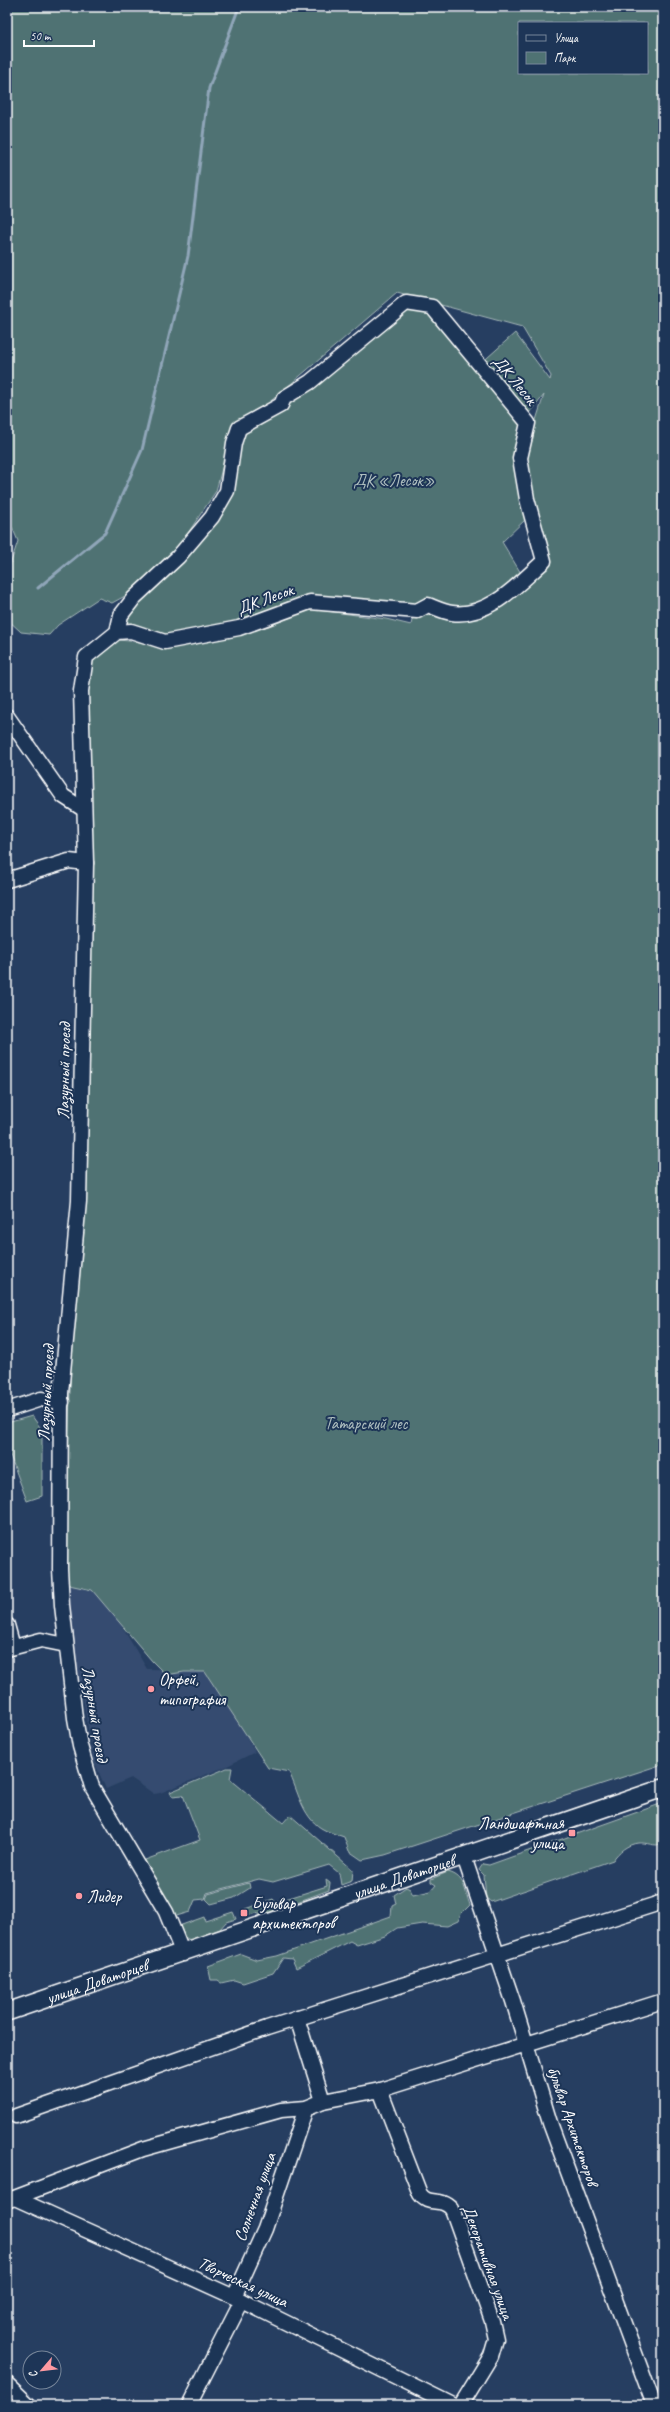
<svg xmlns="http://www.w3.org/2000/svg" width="670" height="2412" font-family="Caveat,sans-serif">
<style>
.built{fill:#354c6f}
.green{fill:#4f7273;stroke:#a7b8b9;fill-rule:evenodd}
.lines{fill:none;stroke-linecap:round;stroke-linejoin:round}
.stream{stroke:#90a6b9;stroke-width:3}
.minor-casing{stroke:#fff;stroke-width:17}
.major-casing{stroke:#fff;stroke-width:20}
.minor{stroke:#1d3557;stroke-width:14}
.major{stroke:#1d3557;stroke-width:17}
.poi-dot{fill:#ff9aa2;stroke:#1d3557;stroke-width:1.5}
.labels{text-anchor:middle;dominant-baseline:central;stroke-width:4;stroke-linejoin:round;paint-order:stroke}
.street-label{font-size:17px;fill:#fff;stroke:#1d3557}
.park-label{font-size:17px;fill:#b0c0c0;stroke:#1d3557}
.poi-label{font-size:17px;fill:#fff;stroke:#1d3557;text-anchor:start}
</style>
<rect width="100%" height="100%" fill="#263e61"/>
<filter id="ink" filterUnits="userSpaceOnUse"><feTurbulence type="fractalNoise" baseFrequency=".025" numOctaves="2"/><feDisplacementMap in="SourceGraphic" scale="8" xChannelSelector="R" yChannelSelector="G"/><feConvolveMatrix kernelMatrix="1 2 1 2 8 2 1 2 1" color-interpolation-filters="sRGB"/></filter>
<g filter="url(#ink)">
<path class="built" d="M96,1583L147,1669L210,1670L255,1752L225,1767L160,1793L154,1794L131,1778L106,1789L94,1761L71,1631L67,1586Z"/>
<g class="green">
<path d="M7,7H663V1764L385,1855L362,1860L349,1851L344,1837C336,1834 327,1832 321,1828C302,1816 298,1791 289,1772L268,1768L205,1672H184L166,1675L152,1661L92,1590L69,1585L65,1571L71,1354L92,825C88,773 78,701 94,651L118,640L162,644L245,632L269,626L311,609L386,619L411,625L415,606L304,599L236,626L165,639L130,629L124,620L142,596L186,554L224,512L241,434L281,411L409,308L434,315L478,366L515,333L550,380L551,376L522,327L397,293L265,406L232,430L216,491L184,539L138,589L112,603L99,598L58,625L49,635L21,632L7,619V574L18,541L12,527L7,528ZM519,23H647V73H519ZM544,395L525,455L531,508L548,565L522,575L502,542L528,517L522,423Z"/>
<path d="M32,1416L42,1430V1496L27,1501L7,1447V1423Z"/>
<path d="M227,1768H232L230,1779L283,1823L290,1815L353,1870L352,1881L341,1885L339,1873L329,1865L273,1882L259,1879L207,1893L205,1899L195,1900L190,1912L173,1917L145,1860L200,1840L183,1795L172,1796L170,1792Z"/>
<path d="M663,1803V1844C654,1847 647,1842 638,1843C628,1844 618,1852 613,1860L491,1902L486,1898L484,1875L479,1870L483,1864L489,1865Z"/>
<path d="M448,1872C466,1877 464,1890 470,1905L461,1914L458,1921L447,1926L422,1924L397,1928L385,1936L357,1945L350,1941L296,1968L292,1959L283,1958L273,1973L243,1983L234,1980L221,1983L217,1980H211L208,1966L241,1954L257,1960L277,1956L391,1916L392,1906L396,1904L394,1895L406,1887L410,1889L413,1895L431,1891L436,1885L431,1882V1879Z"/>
<path d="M326,1880L330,1883L329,1890L262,1915L256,1913L247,1916L245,1909L273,1899L276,1902L327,1886Z"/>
<path d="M249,1883L250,1888L234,1898L211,1904L206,1899L208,1894Z"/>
<path d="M233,1912L236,1919L226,1922L220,1929L190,1940L184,1937L179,1926L204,1917L205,1921Z"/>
</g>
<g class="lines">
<path class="stream" d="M38,588L105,533L142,450L188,256L209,88L239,7"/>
<defs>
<g id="minor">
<path d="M117,632L131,631L165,642L239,628L310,602L417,611L428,605C436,608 444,612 452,613C489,618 519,583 544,561L527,499L520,458L528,423L432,307L406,303L310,382L284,398L281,405L239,428L234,443L227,491L212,517L178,557L134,598L121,615L117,632L86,657L81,691L86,863L79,1201L61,1393L60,1569L62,1605L75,1718L80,1746L92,1787L166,1912L183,1954"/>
<path d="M7,716L63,796L83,809"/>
<path d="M7,880L69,861L86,863"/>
<path d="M7,1410L41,1399L62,1402"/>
<path d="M7,1625L13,1647"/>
<path d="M7,1649L41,1640L66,1645"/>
<path d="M464,1857L513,2001L550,2123L654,2405"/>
<path d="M380,2090L663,2001"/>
<path d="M323,2101L380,2090L420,2194C429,2207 440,2196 452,2209L492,2321L496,2339L491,2356L461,2405"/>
<path d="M16,2116L267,2028L663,1902"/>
<path d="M15,2198L234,2297L453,2405"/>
<path d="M9,2200L143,2149L281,2110L306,2108L323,2101L297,2018"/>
<path d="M234,2297L265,2229L306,2108"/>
<path d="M7,2384L29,2405"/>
<path d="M189,2405L242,2301"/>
</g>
<g id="major">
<path id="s1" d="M7,2012L663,1788"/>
</g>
</defs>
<use href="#minor" class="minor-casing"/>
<use href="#major" class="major-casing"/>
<use href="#minor" class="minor"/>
<use href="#major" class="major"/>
</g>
</g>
<g class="poi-dot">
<circle cx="151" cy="1689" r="4"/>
<rect x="568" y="1829" width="8" height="8" rx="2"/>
<circle cx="79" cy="1896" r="4"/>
<rect x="240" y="1909" width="8" height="8" rx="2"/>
</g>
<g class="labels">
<g class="street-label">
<text transform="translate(515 380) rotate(50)">ДК Лесок</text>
<text transform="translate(265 599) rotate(-20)">ДК Лесок</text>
<text transform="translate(64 1071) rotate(-89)">Лазурный проезд</text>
<text transform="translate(46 1393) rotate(-87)">Лазурный проезд</text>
<text transform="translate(95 1714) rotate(81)">Лазурный проезд</text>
<text stroke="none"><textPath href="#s1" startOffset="419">улица Доваторцев</textPath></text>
<text stroke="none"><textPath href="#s1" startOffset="95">улица Доваторцев</textPath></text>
<text transform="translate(573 2126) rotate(71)">бульвар Архитекторов</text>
<text transform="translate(255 2197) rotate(-70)">Солнечная улица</text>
<text transform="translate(488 2262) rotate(70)">Декоративная улица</text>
<text transform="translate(243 2282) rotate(25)">Творческая улица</text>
</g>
<g class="park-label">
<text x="394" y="480">ДК «Лесок»</text>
<text x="366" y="1423">Татарский лес</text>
</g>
<g class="poi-label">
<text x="159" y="1679">Орфей,<tspan x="159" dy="20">типография</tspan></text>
<text x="564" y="1823" text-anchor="end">Ландшафтная<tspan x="564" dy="20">улица</tspan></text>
<text x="87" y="1896">Лидер</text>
<text x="252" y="1903">Бульвар<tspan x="252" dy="20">архитекторов</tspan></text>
</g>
</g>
<rect width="670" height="2412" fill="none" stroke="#1d3557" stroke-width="24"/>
<rect x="12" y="12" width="646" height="2388" fill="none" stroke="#fff" stroke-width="1.5" filter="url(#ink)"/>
<rect x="518" y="22" width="130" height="52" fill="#1d3557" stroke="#77869a"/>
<rect x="526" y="35" width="20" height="6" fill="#1d3557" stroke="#77869a"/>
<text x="554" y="42" font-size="12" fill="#ffffff">Улица</text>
<rect x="526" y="52" width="20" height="12" fill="#4f7273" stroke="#77869a"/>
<text x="554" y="62" font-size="12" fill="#ffffff">Парк</text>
<g transform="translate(42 2370) rotate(242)"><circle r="19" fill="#1d3557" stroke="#77869a"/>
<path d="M0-3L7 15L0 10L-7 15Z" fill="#ff9aa2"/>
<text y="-6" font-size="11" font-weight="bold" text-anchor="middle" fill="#ffffff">С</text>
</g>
<path d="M24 40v6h70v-6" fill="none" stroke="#ffffff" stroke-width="2"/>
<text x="30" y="40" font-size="12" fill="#ffffff" stroke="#1d3557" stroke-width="3" paint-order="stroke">50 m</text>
</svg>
